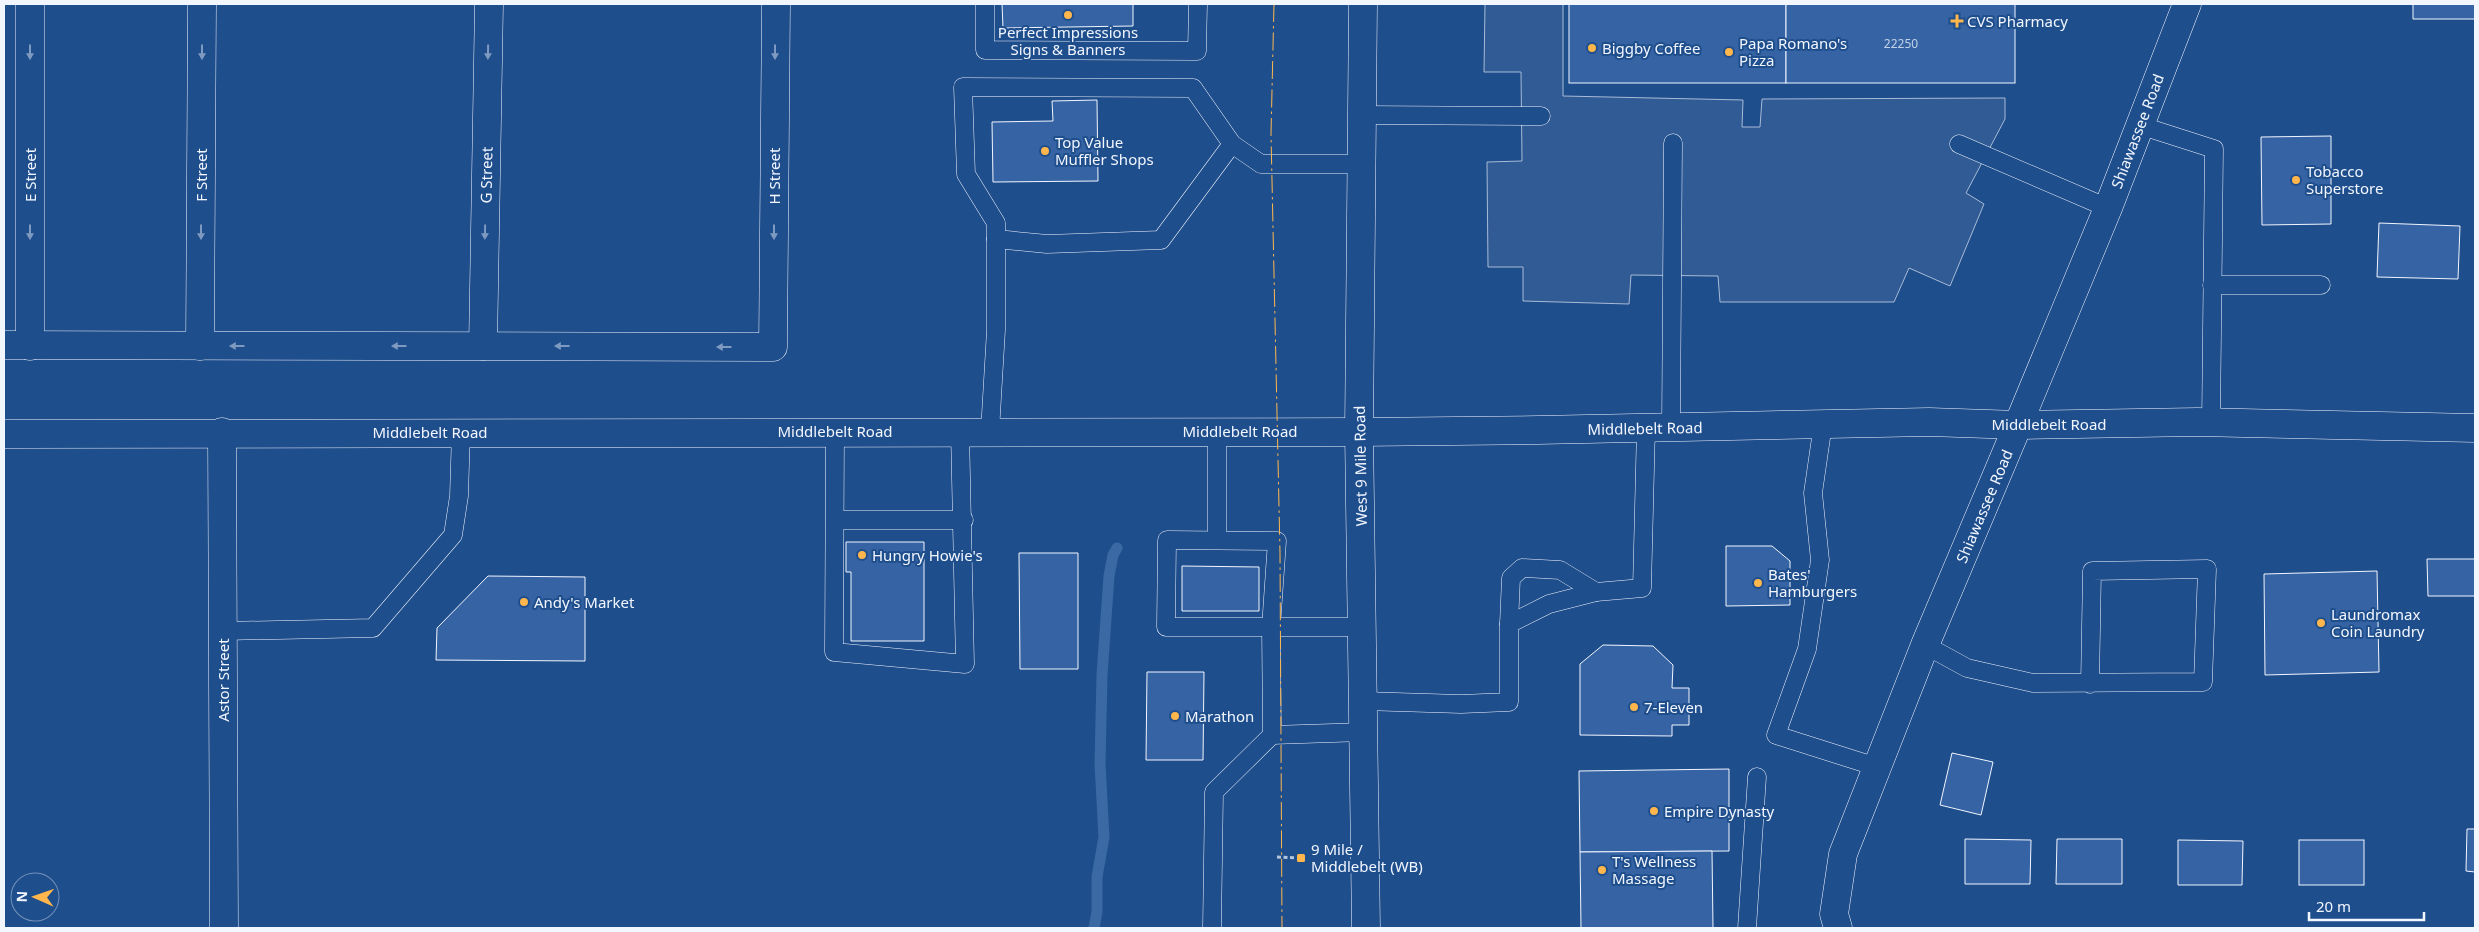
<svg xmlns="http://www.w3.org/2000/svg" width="2479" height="932" font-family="'Noto Sans',sans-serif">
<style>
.parking{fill:#305b95;stroke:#a8bbd7}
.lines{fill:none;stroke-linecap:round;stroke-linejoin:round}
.stream{stroke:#3b69a3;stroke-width:11}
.building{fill:#3563a3;stroke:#f2f6ff}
.lane-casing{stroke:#f2f6ff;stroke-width:19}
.street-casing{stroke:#f2f6ff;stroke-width:29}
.secondary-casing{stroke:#f2f6ff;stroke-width:29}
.path{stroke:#b3c4dc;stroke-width:3;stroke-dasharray:4 2.5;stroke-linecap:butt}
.lane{stroke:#1f4e8c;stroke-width:18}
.street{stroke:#1f4e8c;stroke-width:28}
.secondary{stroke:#1f4e8c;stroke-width:28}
.power{stroke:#ffb74d;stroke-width:1;stroke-dasharray:18 4 2.5 4;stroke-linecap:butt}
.oneway{fill:#7e9ac0}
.poi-dot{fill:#ffb74d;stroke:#1f4e8c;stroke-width:2}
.labels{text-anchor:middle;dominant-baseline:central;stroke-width:4;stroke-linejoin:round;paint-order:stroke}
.number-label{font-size:12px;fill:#c3d1e8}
.poi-label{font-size:15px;fill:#f2f6ff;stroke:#1f4e8c;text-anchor:start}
.street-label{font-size:15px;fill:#f2f6ff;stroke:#1f4e8c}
</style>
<rect width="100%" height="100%" fill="#1f4e8c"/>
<path class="parking" d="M1485,4H1563V96L1743,100L1742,127H1760L1762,99L2005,98V119L1966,193L1984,204L1950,286L1909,268L1894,302H1720L1718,276L1631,275L1629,304L1523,301V267H1488L1487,162L1522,161L1521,72H1484Z"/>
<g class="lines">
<path class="stream" d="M1094,928L1097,912V877L1104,837L1100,764L1102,675L1109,576L1113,555L1117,548"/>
</g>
<g class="building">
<path d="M1002,4H1133V26L1003,28Z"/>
<rect x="1569" y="4" width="217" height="79"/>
<rect x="1786" y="4" width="229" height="79"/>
<path d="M2400,4H2475V19H2413V4Z"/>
<path d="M1097,100L1098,181L993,182L992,122L1053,121L1052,101Z"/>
<path d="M2331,136V224L2262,225L2261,137Z"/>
<path d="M2379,223L2460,226L2458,279L2377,277Z"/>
<path d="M846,542H924V641H851V572H846Z"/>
<path d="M1726,546H1772L1790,561V605L1726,606Z"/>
<path d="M1019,553H1078V669H1020Z"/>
<path d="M2427,559H2475V596H2428Z"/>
<path d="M1182,566L1259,567V611H1182Z"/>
<path d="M2377,571L2379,672L2265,675L2264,574Z"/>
<path d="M488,576L585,577V661L436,660L437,628Z"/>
<path d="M1603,645L1653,646L1673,665L1672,688H1689V725H1672V736L1580,735V664Z"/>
<path d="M1147,672H1204L1203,760H1146Z"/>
<path d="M1952,753L1993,762L1981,815L1940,805Z"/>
<path d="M1729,769V851L1580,852L1579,771Z"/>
<path d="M2467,829H2475V872L2466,871Z"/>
<path d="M1965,839L2031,840L2030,884H1965Z"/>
<path d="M2057,839H2122V884H2056Z"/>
<path d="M2178,840L2243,841L2242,885H2178Z"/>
<rect x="2299" y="840" width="65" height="45"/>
<path d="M1712,851L1713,928H1581L1580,852Z"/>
</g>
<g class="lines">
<defs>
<g id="lane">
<path d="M985,4V50L1197,51L1198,4"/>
<path d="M1362,115L1541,116"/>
<path d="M2139,125L2214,149L2211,423"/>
<path d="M1959,144L2108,208"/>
<path d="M996,239L1047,244L1161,240L1232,144"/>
<path d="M2212,285H2321"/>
<path d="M1823,424L1813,493L1820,560L1807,649L1776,735L1877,767"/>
<path d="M1671,427L1673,143"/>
<path d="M835,431L834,652L965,664L960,431"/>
<path d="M990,431L996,330V223L966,174L963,87L1193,88L1232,144L1261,164H1361"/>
<path d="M1217,431V540"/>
<path d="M835,520H964"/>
<path d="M1509,624L1511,578L1522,568L1560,570L1596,592"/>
<path d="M1361,627H1271L1277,541L1167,540L1166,627H1271L1272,735L1364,732"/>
<path d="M223,631L373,628L453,535L459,496L461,432"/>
<path d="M1925,645L1967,668L2033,683L2203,682L2207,569L2092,571L2090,684"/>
<path d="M1363,701L1461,704L1509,702V624L1549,604L1596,592L1642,588L1646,428"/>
<path d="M1212,928L1214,792L1272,735"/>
<path d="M1747,928L1757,777"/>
</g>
<g id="street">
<path d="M30,4V346"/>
<path d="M4,345L773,347L776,4"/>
<path d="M200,346L202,4"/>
<path d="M483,346L489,4"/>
<path d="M222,432L224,928"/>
<path d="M1838,928L1834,914L1843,854L1925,645L2018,425"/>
</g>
<g id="secondary">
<path d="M1363,4L1359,432L1366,928"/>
<path d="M2018,425L2108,208L2187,4"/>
<path d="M4,434L1359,432L1538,430L1929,422L2018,425L2197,422L2475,428"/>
</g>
</defs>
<use href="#lane" class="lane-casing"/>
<use href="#street" class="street-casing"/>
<use href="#secondary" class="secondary-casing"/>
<path class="path" d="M1277,857L1301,858"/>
<use href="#lane" class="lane"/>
<use href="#street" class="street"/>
<use href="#secondary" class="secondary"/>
<path class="power" d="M1274,4L1271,134L1280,553L1282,928"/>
</g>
<defs><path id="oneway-solid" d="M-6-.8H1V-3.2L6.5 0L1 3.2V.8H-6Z" transform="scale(1.25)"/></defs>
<g class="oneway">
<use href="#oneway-solid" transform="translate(30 52) rotate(90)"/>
<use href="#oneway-solid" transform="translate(202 52) rotate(90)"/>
<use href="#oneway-solid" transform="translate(488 52) rotate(91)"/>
<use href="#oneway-solid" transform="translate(775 52) rotate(90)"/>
<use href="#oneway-solid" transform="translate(30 232) rotate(90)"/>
<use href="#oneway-solid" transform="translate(201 232) rotate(90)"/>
<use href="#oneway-solid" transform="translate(485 232) rotate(91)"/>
<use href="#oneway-solid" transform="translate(774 232) rotate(90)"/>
<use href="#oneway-solid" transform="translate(237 346) rotate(180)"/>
<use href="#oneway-solid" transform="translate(399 346) rotate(180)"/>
<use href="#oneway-solid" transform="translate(562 346) rotate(-180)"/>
<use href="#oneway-solid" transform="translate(724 347) rotate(-180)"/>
</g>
<g class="poi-dot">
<circle cx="1068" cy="15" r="5"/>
<path d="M1954.5 13.5h5v5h5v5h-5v5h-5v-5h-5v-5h5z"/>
<circle cx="1592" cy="48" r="5"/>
<circle cx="1729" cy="52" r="5"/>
<circle cx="1045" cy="151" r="5"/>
<circle cx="2296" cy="180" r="5"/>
<circle cx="862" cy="555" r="5"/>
<circle cx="1758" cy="583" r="5"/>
<circle cx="524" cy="602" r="5"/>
<circle cx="2321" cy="623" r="5"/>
<circle cx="1634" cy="707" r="5"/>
<circle cx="1175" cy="716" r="5"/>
<circle cx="1654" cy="811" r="5"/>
<rect x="1296" y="853" width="10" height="10" rx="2.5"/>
<circle cx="1602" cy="870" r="5"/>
</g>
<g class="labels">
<g class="number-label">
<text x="1901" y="43">22250</text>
</g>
<g class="poi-label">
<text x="1967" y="21">CVS Pharmacy</text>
<text x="1068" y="32" text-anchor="middle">Perfect Impressions<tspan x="1068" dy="17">Signs &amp; Banners</tspan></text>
<text x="1739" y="43">Papa Romano's<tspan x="1739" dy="17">Pizza</tspan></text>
<text x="1602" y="48">Biggby Coffee</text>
<text x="1055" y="142">Top Value<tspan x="1055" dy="17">Muffler Shops</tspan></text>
<text x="2306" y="171">Tobacco<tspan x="2306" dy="17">Superstore</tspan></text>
<text x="872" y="555">Hungry Howie's</text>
<text x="1768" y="574">Bates'<tspan x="1768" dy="17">Hamburgers</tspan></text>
<text x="534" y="602">Andy's Market</text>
<text x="2331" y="614">Laundromax<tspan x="2331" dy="17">Coin Laundry</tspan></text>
<text x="1644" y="707">7-Eleven</text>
<text x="1185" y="716">Marathon</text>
<text x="1664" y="811">Empire Dynasty</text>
<text x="1311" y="849">9 Mile /<tspan x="1311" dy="17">Middlebelt (WB)</tspan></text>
<text x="1612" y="861">T's Wellness<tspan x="1612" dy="17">Massage</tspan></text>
</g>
<g class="street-label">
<text transform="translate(2137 131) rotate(-69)">Shiawassee Road</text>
<text transform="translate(30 175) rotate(-90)">E Street</text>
<text transform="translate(201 175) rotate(-90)">F Street</text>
<text transform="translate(486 175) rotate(-89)">G Street</text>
<text transform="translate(774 176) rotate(-90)">H Street</text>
<text x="2049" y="424">Middlebelt Road</text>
<text transform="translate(1645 428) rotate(-1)">Middlebelt Road</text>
<text x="835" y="431">Middlebelt Road</text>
<text x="1240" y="431">Middlebelt Road</text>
<text x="430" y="432">Middlebelt Road</text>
<text transform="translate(1360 466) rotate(-91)">West 9 Mile Road</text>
<text transform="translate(1984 506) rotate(-67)">Shiawassee Road</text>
<text transform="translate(223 680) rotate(-90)">Astor Street</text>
</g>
</g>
<rect width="2479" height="932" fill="none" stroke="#f2f6ff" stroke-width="10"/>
<g transform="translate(35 897) rotate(272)"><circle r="24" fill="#1f4e8c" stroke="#7391ba"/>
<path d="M0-4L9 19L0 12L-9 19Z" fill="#ffb74d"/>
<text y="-8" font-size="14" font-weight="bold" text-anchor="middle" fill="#f2f6ff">N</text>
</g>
<path d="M2309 912v8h115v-8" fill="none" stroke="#f2f6ff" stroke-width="2.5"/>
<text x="2316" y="912" font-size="15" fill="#f2f6ff" stroke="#1f4e8c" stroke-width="4" paint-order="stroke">20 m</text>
</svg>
